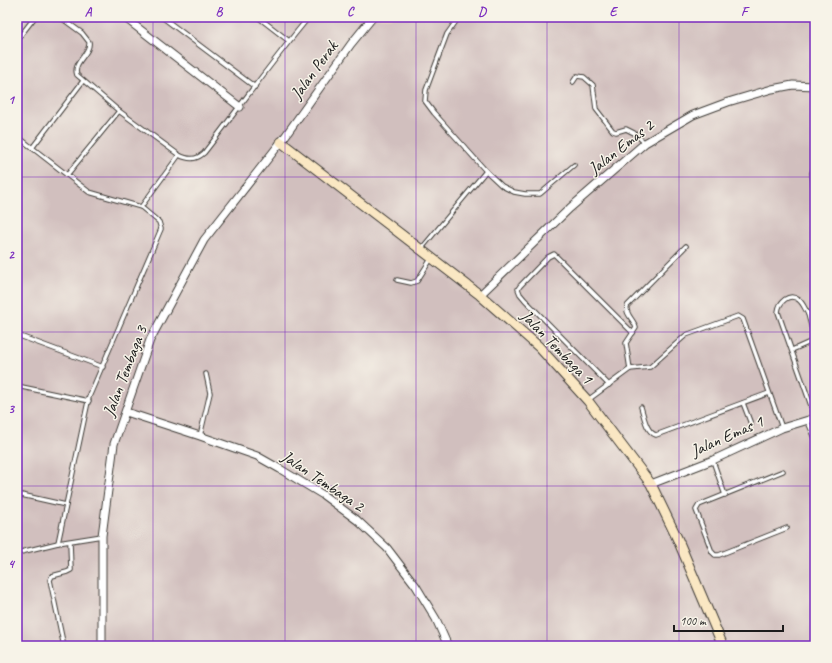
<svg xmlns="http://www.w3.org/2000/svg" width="832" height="663" font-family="Caveat,sans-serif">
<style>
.industrial{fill:#d1bfbe}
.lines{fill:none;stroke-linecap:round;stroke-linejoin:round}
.lane-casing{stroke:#3c3934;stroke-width:5.5}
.street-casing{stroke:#3c3934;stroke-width:9}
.secondary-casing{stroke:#3c3934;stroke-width:11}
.lane{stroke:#fff;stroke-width:3.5}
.street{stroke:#fff;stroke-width:7}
.secondary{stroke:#fae7c3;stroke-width:9}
.grid{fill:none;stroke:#7b2cbf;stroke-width:1;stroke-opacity:0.55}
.labels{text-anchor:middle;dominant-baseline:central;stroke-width:3;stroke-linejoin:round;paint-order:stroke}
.street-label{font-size:17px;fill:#1c1c1c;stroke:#f7f3e8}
.neatline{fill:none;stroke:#7b2cbf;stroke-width:1.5}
.grid-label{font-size:13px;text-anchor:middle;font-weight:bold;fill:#7b2cbf}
</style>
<rect width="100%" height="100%" fill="#f7f3e8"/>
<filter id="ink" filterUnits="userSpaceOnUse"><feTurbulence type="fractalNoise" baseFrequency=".025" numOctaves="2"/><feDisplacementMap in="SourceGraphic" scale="8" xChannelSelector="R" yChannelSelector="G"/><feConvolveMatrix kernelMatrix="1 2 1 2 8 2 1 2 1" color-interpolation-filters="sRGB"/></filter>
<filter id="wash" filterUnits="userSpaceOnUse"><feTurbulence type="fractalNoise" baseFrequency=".012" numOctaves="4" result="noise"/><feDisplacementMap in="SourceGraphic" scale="16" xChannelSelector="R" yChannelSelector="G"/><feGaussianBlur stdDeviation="0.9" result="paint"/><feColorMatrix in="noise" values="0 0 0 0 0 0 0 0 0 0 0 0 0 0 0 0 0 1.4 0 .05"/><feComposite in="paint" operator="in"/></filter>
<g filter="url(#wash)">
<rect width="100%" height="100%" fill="#f3dbbb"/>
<rect class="industrial" x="17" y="17" width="798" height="629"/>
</g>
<g filter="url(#ink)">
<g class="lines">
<defs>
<g id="lane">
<path d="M60,17L82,33L89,42C91,54 72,62 77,75L119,111L179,155C189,160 196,160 204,153C239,108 272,61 309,17"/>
<path d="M162,17L255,87"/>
<path d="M258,17L289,41"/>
<path d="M457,20L447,34L426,90L425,101L434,113L486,171L502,186L514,192L525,194H540L574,165"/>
<path d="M17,40L35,17"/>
<path d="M573,82L577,76L584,77L593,85L596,109L613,131L616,132L626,129L634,133L645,143"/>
<path d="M17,136L89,192L141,207L159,222L161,229L89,397L58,543"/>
<path d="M32,148L83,81"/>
<path d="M815,165L812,173L815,197"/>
<path d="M67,175L119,111"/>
<path d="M141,207L179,155"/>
<path d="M422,248L486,171"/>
<path d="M397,280L411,283L417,281L431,259"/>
<path d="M815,312L808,314C805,309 803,303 799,300C789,292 779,302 778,312L815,417"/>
<path d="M17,335L103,367"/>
<path d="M792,350L810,342L813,339V333L808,314"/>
<path d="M630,369L626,343L636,328C634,319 625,315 627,306L686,246"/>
<path d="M609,385L525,300L520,294L518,289L520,286L548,257L554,254L633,333"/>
<path d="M17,386L89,401"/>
<path d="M588,400L630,369L650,367L686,335L738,316L743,319L782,428"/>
<path d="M743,403L751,424"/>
<path d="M641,407C644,416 646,432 656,435L769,393"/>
<path d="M807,420L815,438"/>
<path d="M200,436L210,393L206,374"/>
<path d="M713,461L725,495"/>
<path d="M783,471L699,505L696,510L712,552L715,555H719L787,528"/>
<path d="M17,494L66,505"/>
<path d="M17,553L58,543L102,536"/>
<path d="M62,646L63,642L50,580L52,576L67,572L71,570L70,542"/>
</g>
<g id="street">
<path d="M124,17L240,107"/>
<path d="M480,295L570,208L645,143L693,115L728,102L772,89L793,85L815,86"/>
<path d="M126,412L200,436L257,456L280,469L323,495L357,520L387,548L416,586L436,619L448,646"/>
<path d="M651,484L713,460L782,428L815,418"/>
<path d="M102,646V536L114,444L150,340L204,240L281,142L351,44L373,17"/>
</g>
<path id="secondary" d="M281,142L480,295L539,347L588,401L651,484L678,540L723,646"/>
</defs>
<use href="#lane" class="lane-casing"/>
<use href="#street" class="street-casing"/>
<use href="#secondary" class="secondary-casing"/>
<use href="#lane" class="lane"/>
<use href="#street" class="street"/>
<use href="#secondary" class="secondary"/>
</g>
</g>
<path class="grid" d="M153,17V646M285,17V646M416,17V646M547,17V646M679,17V646M17,177H815M17,332H815M17,486H815"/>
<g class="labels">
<g class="street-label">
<text transform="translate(314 70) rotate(-54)">Jalan Perak</text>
<text transform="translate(621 147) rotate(-38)">Jalan Emas 2</text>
<text transform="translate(557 347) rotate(46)">Jalan Tembaga 1</text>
<text transform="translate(125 371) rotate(-69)">Jalan Tembaga 3</text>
<text transform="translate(727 436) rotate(-24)">Jalan Emas 1</text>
<text transform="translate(323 481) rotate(34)">Jalan Tembaga 2</text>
</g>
</g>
<rect width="832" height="663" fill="none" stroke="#f7f3e8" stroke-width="44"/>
<path d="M674 625v6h109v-6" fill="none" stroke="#1c1c1c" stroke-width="2"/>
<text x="680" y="625" font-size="12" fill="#1c1c1c" stroke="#f7f3e8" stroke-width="3" paint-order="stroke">100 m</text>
<rect x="22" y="22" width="788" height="619" class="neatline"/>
<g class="grid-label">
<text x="88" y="16">A</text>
<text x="219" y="16">B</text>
<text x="350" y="16">C</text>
<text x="482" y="16">D</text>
<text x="613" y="16">E</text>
<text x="744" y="16">F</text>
<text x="11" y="104">1</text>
<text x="11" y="259">2</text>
<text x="11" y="413">3</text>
<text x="11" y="568">4</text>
</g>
</svg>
